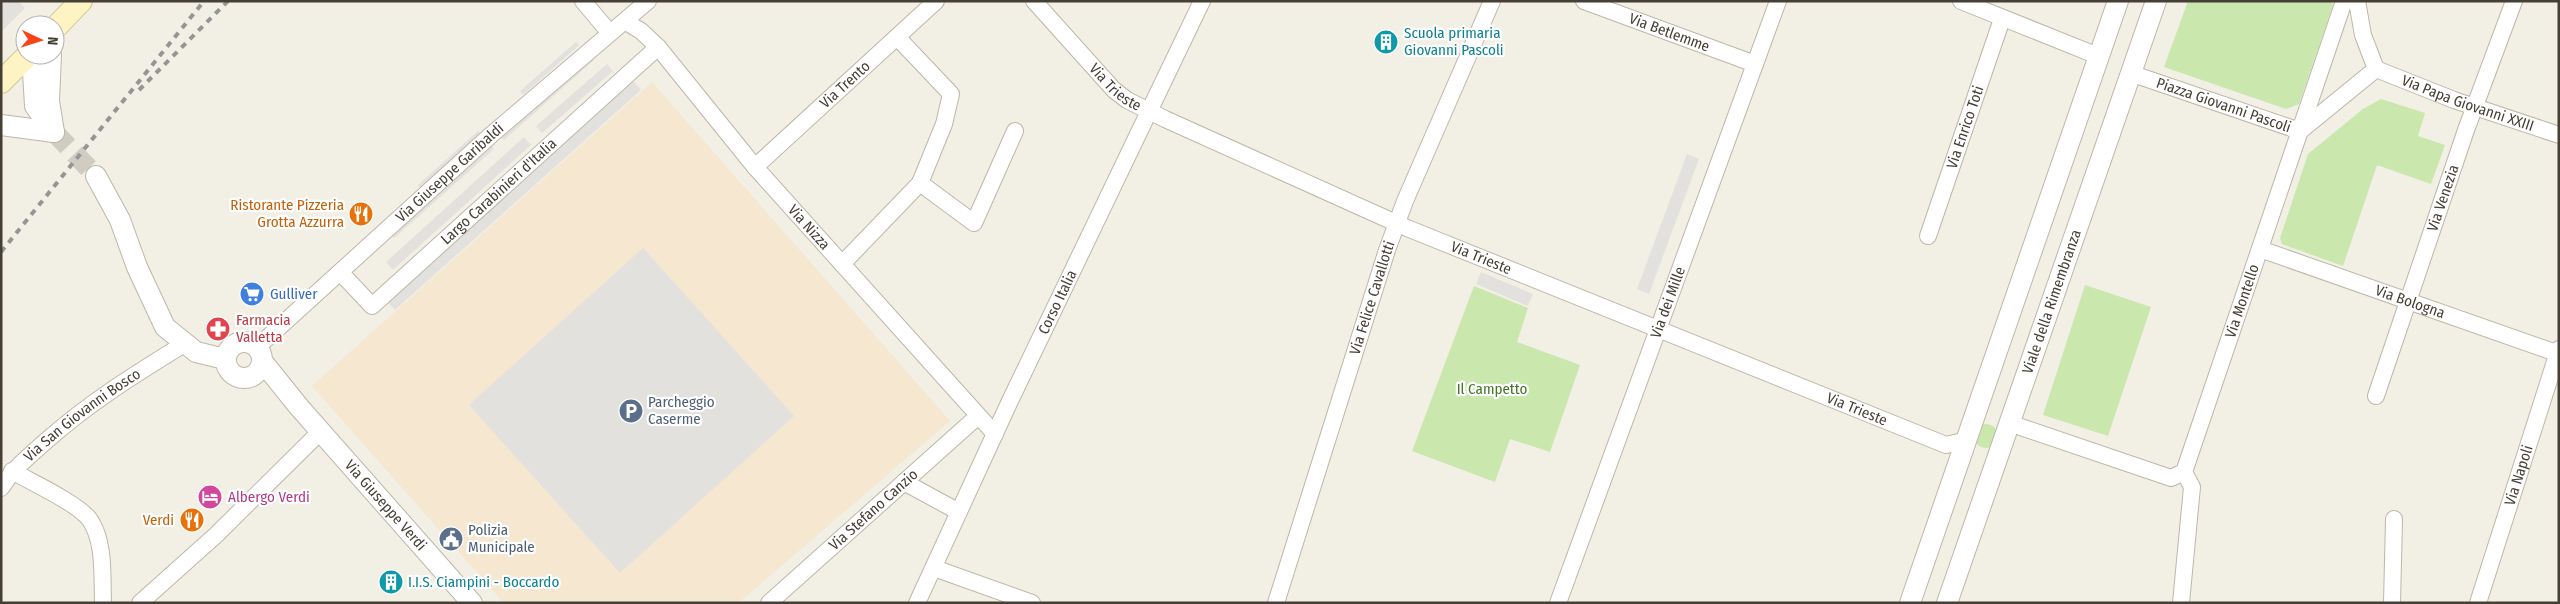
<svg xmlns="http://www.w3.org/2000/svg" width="2560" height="604" font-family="'Fira Sans Condensed',sans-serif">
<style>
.commercial{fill:#f5e7d0}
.green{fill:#cae7ae}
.parking{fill:#e3e1dd}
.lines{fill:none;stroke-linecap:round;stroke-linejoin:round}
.tertiary-tunnel{stroke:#cfccc2;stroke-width:20;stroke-dasharray:20 10;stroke-linecap:butt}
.minor-casing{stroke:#beb7a8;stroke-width:18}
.tertiary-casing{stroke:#beb7a8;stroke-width:22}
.secondary-casing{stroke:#d3c595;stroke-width:24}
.minor{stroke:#fff;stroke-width:16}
.tertiary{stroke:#fff;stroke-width:20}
.secondary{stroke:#fef3c3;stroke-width:22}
.rail{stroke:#959595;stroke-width:4;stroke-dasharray:6 6;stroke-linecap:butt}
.labels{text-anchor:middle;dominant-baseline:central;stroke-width:4.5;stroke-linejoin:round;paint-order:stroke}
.culture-label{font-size:15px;fill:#0d838f;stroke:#fff;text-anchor:start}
.street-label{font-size:15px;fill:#453f35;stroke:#fff}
.food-label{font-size:15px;fill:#c56008;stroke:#fff;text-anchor:end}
.shop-label{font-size:15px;fill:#366cbe;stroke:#fff;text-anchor:start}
.health-label{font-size:15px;fill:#be3a42;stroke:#fff;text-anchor:start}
.park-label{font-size:15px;fill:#427628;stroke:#fff}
.service-label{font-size:15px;fill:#4e5e75;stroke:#fff;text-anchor:start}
.hotel-label{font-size:15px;fill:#b23c85;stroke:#fff;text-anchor:start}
</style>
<rect width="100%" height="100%" fill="#f2efe5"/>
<path class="commercial" d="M652,82L950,421L738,603H504L312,386Z"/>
<g class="green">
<path d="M2188,1H2331L2333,5L2299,104L2286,109L2164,67Z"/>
<path d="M2381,99L2425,113L2418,136L2445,145L2431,184L2377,165L2343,266L2282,244L2280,238L2308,154L2363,109Z"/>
<path d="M2085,285L2151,307L2108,436L2043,415Z"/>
<path d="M1474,286L1528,308L1517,342L1580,365L1550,452L1510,439L1495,482L1412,451Z"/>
<circle cx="1986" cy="436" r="12"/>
</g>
<g class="parking">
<path d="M1,1H18L25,8L1,32Z"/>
<path d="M576,42L579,45L523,95L520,91Z"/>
<path d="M591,56L594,60L504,140L501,137Z"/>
<path d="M607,64L613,71L542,133L536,126Z"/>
<path d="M633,81L641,90L395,310L388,302Z"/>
<path d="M478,131L481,134L421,189L418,185Z"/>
<path d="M524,137L531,145L393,270L386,262Z"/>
<path d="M492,146L494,149L394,238L392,235Z"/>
<path d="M1687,154L1699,159L1649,294L1637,289Z"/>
<path d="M643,248L794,416L620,573L469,405Z"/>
<path d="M1481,272L1533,294L1528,306L1476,284Z"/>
</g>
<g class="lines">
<path class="tertiary-tunnel" d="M54,132L96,176"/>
<defs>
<g id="minor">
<path d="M583,1L609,32"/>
<path id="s1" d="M1034,1L1114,90L1127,100L1165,119L1407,228L1946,445L1967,440"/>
<path id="s2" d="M1584,1L1755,64"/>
<path d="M1961,1L2098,56"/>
<path id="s3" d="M626,22L641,31L658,47L755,167L995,434"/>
<path d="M897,37L951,94L944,124L920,183L974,223L1015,131"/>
<path id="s4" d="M2376,69L2454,100L2559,135"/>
<path id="s5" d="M2130,73L2300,131"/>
<path d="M2300,131L2376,69L2363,35L2357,1"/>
<path id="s6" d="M755,167L936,1"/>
<path id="s7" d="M1928,236L2002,19"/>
<path id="s8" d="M2260,249L2559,354"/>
<path d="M842,264L920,183"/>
<path id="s9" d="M341,273L372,306L658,47"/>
<path id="s10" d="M255,346L265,340L491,135L648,1"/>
<path id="s11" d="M2376,396L2466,130L2514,1"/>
<path id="s12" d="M2009,423L2171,478L2184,472L2344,1"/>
<path d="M12,471C31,482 79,504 90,520C105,542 102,577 103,603"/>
<path d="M904,482L959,512"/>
<path id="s13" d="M1,488C13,469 29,456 46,441C90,402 134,375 184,344"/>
<path d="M934,568L1032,603"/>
<path d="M140,603L216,535L321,431"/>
<path id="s14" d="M769,603L978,416"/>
<path id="s15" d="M917,603L1009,403L1202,1"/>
<path id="s16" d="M1276,603L1387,250L1405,201L1492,1"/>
<path id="s17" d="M1558,603L1778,1"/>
<path d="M2181,603L2192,487L2184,472"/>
<path d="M2392,603L2394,519"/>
<path id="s18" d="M2478,603L2559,349"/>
</g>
<g id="tertiary">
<path d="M32,55L35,106L54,132L49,101L51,55"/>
<path d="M1,125L54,132"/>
<path d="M96,176L120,220L137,267L165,327L196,352L225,359"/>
<circle cx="244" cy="360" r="18"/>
<path id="s19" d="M262,361L299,407L472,603"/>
<path d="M1910,603L2118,1"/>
<path id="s20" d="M1947,603L2156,1"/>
</g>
<g id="secondary">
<path d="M55,28L81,1"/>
<path d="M1,82L28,55"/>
</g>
</defs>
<use href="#minor" class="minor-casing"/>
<use href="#tertiary" class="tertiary-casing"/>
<use href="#secondary" class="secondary-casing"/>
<use href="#minor" class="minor"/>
<use href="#tertiary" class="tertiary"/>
<use href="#secondary" class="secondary"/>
<g class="rail">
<path d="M139,90L228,1"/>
<path d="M1,252L204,1"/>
</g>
</g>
<defs>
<symbol id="building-disc" viewBox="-11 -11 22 22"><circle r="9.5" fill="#0f9aa8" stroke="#fff"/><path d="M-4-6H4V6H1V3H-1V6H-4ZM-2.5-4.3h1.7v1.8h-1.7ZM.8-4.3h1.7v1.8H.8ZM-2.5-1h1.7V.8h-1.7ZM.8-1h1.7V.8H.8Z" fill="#fff"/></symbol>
<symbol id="restaurant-disc" viewBox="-11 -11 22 22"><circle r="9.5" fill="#e8710a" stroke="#fff"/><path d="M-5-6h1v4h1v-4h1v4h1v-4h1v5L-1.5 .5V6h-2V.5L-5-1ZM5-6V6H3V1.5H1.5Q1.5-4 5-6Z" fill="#fff"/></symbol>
<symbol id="supermarket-disc" viewBox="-11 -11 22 22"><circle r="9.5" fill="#3f7fe0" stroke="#fff"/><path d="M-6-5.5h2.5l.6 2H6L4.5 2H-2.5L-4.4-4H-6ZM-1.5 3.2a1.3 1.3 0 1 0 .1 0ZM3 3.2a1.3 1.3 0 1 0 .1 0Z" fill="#fff"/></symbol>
<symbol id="pharmacy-disc" viewBox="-11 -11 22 22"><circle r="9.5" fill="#e0444e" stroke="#fff"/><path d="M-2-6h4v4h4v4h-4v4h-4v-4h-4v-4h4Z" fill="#fff"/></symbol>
<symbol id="parking-disc" viewBox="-11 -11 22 22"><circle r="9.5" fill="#5c6f8a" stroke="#fff"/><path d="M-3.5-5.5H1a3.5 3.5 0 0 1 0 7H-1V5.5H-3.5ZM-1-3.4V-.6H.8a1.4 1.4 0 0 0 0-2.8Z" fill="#fff"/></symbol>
<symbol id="hotel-disc" viewBox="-11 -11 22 22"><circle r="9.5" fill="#d1479c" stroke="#fff"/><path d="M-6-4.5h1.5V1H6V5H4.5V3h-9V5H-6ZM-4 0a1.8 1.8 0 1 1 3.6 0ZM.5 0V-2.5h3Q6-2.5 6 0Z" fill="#fff"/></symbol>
<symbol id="civic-disc" viewBox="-11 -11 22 22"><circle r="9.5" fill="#5c6f8a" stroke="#fff"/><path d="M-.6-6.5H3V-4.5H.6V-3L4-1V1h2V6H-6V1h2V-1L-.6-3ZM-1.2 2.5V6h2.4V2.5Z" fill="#fff"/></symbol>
</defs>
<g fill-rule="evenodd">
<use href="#building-disc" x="1372" y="28" width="28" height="28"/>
<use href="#restaurant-disc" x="347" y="200" width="28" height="28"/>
<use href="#supermarket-disc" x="238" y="280" width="28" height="28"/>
<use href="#pharmacy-disc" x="204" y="315" width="28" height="28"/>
<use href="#parking-disc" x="617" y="397" width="28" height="28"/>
<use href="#hotel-disc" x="196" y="483" width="28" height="28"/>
<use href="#restaurant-disc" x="178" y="506" width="28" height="28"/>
<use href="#civic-disc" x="437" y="525" width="28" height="28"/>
<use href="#building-disc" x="377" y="568" width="28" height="28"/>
</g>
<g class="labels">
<g class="culture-label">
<text x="1404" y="33">Scuola primaria<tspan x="1404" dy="17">Giovanni Pascoli</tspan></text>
<text x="408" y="582">I.I.S. Ciampini - Boccardo</text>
</g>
<g class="street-label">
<text stroke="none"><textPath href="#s2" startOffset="91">Via Betlemme</textPath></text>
<text stroke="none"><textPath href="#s6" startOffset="122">Via Trento</textPath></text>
<text stroke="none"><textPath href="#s1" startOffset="119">Via Trieste</textPath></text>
<text stroke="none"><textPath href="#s4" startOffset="98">Via Papa Giovanni XXIII</textPath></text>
<text stroke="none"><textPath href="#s5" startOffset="99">Piazza Giovanni Pascoli</textPath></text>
<text stroke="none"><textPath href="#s7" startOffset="115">Via Enrico Toti</textPath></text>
<text stroke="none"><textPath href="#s10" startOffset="261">Via Giuseppe Garibaldi</textPath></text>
<text stroke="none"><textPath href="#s9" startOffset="216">Largo Carabinieri d'Italia</textPath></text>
<text stroke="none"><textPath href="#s11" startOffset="209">Via Venezia</textPath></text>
<text stroke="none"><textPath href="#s3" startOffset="276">Via Nizza</textPath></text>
<text stroke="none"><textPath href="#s1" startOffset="524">Via Trieste</textPath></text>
<text stroke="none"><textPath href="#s16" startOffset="320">Via Felice Cavallotti</textPath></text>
<text stroke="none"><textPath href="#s15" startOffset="332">Corso Italia</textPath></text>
<text stroke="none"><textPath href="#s12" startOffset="366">Via Montello</textPath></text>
<text stroke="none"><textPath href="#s17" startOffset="320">Via dei Mille</textPath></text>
<text stroke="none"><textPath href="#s20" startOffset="319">Viale della Rimembranza</textPath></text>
<text stroke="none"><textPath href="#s8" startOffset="159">Via Bologna</textPath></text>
<text stroke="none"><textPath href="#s1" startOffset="929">Via Trieste</textPath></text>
<text stroke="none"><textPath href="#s13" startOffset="110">Via San Giovanni Bosco</textPath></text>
<text stroke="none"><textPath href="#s18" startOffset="134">Via Napoli</textPath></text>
<text stroke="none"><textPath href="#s19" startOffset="190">Via Giuseppe Verdi</textPath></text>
<text stroke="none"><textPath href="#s14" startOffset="140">Via Stefano Canzio</textPath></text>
</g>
<g class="food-label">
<text x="344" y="205">Ristorante Pizzeria<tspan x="344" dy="17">Grotta Azzurra</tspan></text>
<text x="174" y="520">Verdi</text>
</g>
<g class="shop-label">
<text x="270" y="294">Gulliver</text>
</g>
<g class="health-label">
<text x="236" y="320">Farmacia<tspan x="236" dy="17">Valletta</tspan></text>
</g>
<g class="park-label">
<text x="1492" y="389">Il Campetto</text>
</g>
<g class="service-label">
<text x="648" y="402">Parcheggio<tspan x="648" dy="17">Caserme</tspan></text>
<text x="468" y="530">Polizia<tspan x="468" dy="17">Municipale</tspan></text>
</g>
<g class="hotel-label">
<text x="228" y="497">Albergo Verdi</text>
</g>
</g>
<rect width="2560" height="604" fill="none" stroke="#453f35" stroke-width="5"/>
<g transform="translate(40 40) rotate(94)"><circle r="24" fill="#ffffff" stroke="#b5b2ae"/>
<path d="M0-4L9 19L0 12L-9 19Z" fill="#f94316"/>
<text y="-8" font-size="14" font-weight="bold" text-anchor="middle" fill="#453f35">N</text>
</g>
</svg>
